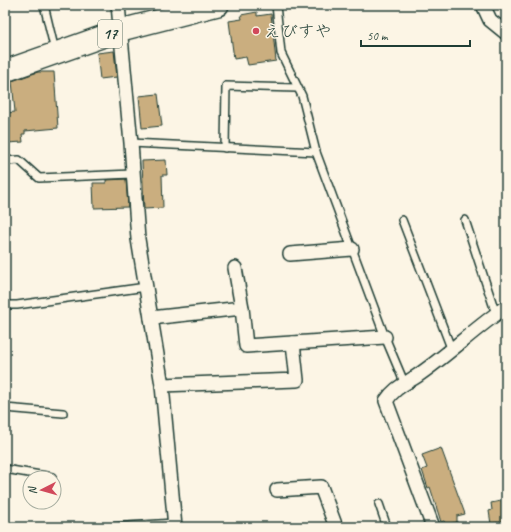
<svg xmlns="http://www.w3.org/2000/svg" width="511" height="532" font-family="Caveat,'Klee One',sans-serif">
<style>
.building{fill:#caae7f;stroke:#1f3d34}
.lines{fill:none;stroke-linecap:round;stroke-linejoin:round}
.service-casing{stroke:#1f3d34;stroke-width:10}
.minor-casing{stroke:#1f3d34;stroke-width:16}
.primary-casing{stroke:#1f3d34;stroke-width:24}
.service{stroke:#fcf5e5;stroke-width:7}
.minor{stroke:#fcf5e5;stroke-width:13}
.primary{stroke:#fcf5e5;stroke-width:21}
.poi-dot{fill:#d1495b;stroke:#fcf5e5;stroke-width:1.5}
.labels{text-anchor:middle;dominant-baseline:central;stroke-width:3;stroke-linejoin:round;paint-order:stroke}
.shield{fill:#fcf5e5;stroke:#617469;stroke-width:1}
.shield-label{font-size:16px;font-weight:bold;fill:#1f3d34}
.poi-label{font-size:17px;fill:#1f3d34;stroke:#fcf5e5;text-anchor:start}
</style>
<rect width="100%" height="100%" fill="#fcf5e5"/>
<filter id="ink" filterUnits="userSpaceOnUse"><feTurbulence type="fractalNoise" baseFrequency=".025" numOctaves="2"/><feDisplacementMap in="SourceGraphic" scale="8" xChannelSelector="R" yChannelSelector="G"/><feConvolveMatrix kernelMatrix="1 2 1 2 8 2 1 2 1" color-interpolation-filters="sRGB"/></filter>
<g filter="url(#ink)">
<g class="building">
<path d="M257,12V16L271,14L276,61L248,65L246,57L234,59L229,21L242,19L241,15Z"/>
<path d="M114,51L117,77L100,79L97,53Z"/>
<path d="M38,72H54L58,128L25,131V134H22L23,142L7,143L5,113L15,112L12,81Z"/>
<path d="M158,94L162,126L142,128L139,96Z"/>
<path d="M166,160L167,175H162L163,208L144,209L142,161Z"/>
<path d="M126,179L128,207L94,208L93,183H106V180Z"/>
<path d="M441,448L465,514L457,516V522L446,525L444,521L441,522L430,487L428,488L422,470L427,468L422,455Z"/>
<path d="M506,500V521L491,524L489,511L492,510L491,503Z"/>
</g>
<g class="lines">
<defs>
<g id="service">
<path d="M44,5L55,51"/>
<path d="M276,5L281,53L302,96L316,152L385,337L404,382"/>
<path d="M131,143L316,152"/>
<path d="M225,148L226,86L297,88"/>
<path d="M5,161L19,160L39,178L132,174"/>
<path d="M402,220L451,348"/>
<path d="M465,220L496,314"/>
<path d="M5,305H17L146,287"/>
<path d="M5,408L63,413"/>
<path d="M5,469L52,477"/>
<path d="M379,504L387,527"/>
<path d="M112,527L174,523"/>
</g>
<g id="minor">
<path d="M118,5L131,143L138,239L162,385L175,527"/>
<path d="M483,5L490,20L506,33"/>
<path d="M290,254L352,249"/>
<path d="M242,308L246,346L385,337"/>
<path d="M151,318L242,308L235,268"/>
<path d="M162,385L297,380L293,343"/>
<path d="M277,490L321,487L336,527"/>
<path d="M433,527L386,401C394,388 405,384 417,376C448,355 475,328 506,307"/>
</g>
<path id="primary" d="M5,71L121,30L218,5"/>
</defs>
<use href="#service" class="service-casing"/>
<use href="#minor" class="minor-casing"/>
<use href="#primary" class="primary-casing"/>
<use href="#service" class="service"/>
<use href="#minor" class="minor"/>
<use href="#primary" class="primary"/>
</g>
</g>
<circle class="poi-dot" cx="256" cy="31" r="4"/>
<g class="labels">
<rect class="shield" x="98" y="20" width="24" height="28" rx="3"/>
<g class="shield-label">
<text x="110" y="34">17</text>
</g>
<g class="poi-label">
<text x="264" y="31">えびすや</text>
</g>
</g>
<rect width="511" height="532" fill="none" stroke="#fcf5e5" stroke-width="20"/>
<rect x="10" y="10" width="491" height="512" fill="none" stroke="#1f3d34" stroke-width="1.5" filter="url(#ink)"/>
<g transform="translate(42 490) rotate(264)"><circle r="19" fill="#fcf5e5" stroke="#a4ab9e"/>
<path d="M0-3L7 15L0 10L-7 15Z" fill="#d1495b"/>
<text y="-6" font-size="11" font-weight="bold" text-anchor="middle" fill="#1f3d34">N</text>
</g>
<path d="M361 40v6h109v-6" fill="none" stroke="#1f3d34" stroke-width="2"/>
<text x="367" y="40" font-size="12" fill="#1f3d34" stroke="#fcf5e5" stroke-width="3" paint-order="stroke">50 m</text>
</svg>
